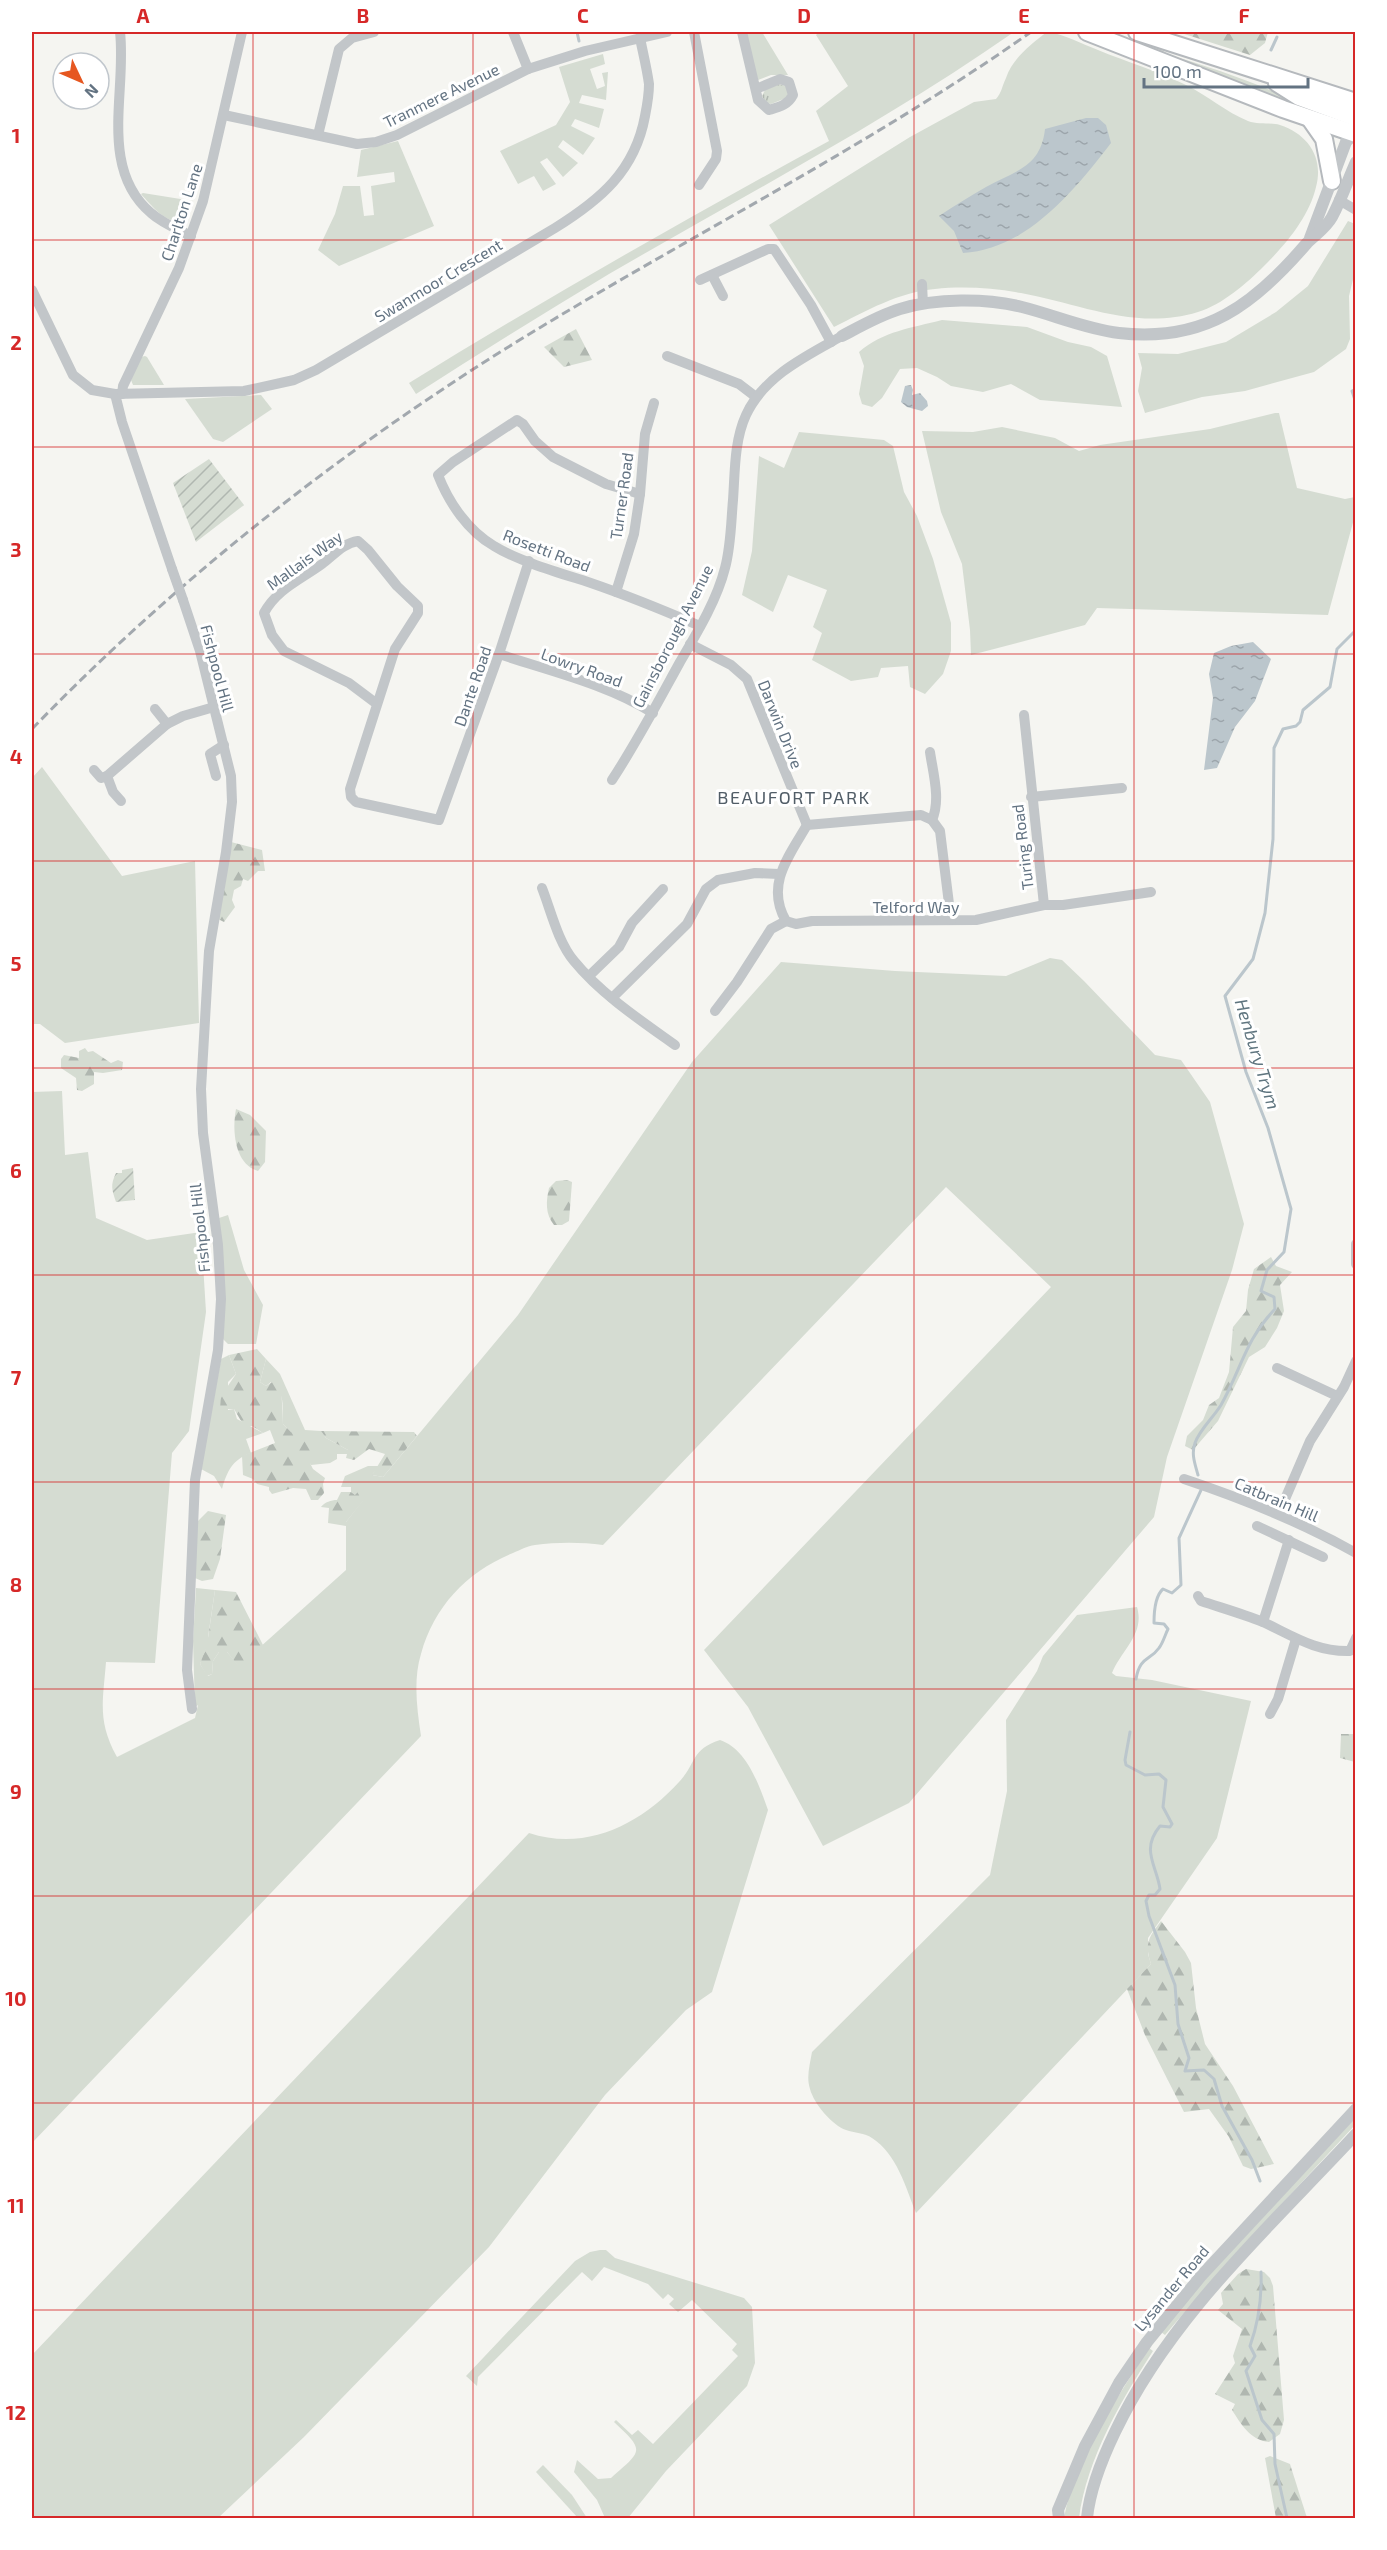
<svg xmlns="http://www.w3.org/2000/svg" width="1387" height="2550" font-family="'Exo 2',sans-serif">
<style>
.grass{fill:#d5dcd2}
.forest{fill:url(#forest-firs)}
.park{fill:url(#park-tufts)}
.garden{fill:url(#garden-furrows)}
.water{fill:url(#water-ripples)}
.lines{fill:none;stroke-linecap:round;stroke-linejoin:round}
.stream{stroke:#bbc6cc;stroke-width:3}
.primary-casing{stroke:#b5b9bd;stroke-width:20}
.minor{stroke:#c2c6c9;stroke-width:10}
.tertiary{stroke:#c2c6c9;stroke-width:12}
.primary{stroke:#fff;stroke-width:16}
.rail{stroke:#a2a8ae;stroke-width:3;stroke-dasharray:9 4.5;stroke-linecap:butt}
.minor-bridge{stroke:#c2c6c9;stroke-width:10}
.grid{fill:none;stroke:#d62828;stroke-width:1.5;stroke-opacity:0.55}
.labels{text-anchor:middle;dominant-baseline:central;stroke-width:6;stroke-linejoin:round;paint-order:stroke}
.street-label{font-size:16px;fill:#637382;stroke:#fff}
.neighbourhood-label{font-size:18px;letter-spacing:1.5px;fill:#515d67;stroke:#fff}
.water-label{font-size:18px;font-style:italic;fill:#5f757f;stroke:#fff}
.neatline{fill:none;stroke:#d62828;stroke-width:2}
.grid-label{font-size:20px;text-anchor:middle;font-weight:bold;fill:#d62828}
</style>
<defs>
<pattern id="forest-firs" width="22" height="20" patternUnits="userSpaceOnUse" patternTransform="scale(1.5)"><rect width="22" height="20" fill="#d5dcd2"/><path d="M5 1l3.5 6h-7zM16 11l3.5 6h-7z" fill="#b0b7b0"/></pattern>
<pattern id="park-tufts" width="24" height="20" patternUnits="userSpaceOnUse" patternTransform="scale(1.5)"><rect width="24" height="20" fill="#d5dcd2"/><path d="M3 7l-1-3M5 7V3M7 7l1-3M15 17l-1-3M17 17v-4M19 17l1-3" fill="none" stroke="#b0b7b0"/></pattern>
<pattern id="garden-furrows" width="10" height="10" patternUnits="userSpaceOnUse" patternTransform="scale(1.5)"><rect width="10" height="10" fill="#d5dcd2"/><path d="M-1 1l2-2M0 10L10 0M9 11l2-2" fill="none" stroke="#b0b7b0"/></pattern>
<pattern id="water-ripples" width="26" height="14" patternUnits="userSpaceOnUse" patternTransform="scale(1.5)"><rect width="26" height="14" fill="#bbc6cc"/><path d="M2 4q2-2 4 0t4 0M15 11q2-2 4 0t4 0" fill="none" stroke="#9ca5ab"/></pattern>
</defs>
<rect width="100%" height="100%" fill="#f5f5f1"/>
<g class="grass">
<path d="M745,32H762L788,75H771L758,80Z"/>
<path d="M819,32H1014C885,122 745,195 609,274C544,313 480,353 416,394L409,383C547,298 687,218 829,141L816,111L848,86L816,35Z"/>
<path d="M1047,32C1064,34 1082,44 1098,50C1127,62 1158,71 1186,85C1208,96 1226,112 1248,121C1258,125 1270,122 1280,125C1308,134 1324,158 1316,187C1309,217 1286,244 1264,266C1247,283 1222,305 1198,312C1136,331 1081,304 1021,293C993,288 963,286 935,289C899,292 866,311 834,327L769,225L910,137L974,102L996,99C1002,92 1002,86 1006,78C1013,58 1031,44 1047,32Z"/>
<path d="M1135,37L1156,45L1167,54C1225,72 1283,91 1335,122L1133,42Z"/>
<path d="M603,54L605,64L590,69L597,89L605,86L602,73L608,72L606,100L582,95L579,103L604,109L599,128L575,119L571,126L595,138L583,155L563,140L558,147L578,163L563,177L547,158L540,162L556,184L543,191L534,176L518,184L500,151L556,125L570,102L559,67Z"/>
<path d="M398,141L434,226L339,266L318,250L335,214L343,186H360L364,216L374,215L371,186L395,182L394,172L357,177L361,150Z"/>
<path d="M143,193L193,201L189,215L181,222C164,222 151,205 141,194Z"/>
<path d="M1348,221L1355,224V271L1349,296L1350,339L1346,349L1314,372L1245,391L1202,397L1145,413L1138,391L1142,368L1138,353L1178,354L1226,342L1276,312L1308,286Z"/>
<path d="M942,320L1027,327L1068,342L1091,347L1107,356L1122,407L1040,400L1011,384L983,392L951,386L937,377L917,368L900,369L882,398L872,407L862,404L859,394L864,366L859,352C883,331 912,328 942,320Z"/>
<path d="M145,356L147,357L164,385H133L131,380L141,357Z"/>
<path d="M261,395L272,409L223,442L213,439L185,399Z"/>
<path d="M1275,413H1279L1297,488L1345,499L1355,497V515L1328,615L1097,608L1085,625L971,655L970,630L962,564L941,512L922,431L973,432L1002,427L1055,438L1079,451L1100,445L1210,429Z"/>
<path d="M799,432L884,440L893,446L904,492L917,516L933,559L951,623V651L943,674L925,694L910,687L908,666L881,668L878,677L851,681L812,660L822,633L813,627L827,590L788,575L773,612L742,595L752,551L759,456L784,468Z"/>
<path d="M42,767L122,876L195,861L199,1023L65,1043L40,1024H32V778Z"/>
<path d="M1050,958L1062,960L1084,981L1155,1055L1181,1060L1210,1102L1244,1224L1232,1270L1167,1457L1154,1517L909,1803L823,1846L748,1707L704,1650L1051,1287L946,1187L603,1545C581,1542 557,1542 535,1545C527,1546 520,1550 513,1553C468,1571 434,1606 421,1654C413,1680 417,1709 421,1736L32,2143V1092L62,1091L65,1155L88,1152L96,1218L147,1240L201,1232L206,1312L189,1431L172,1453L155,1663L106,1662C103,1701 97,1721 117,1757L195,1718L198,1705L195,1707L193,1641L196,1588L215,1590L208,1637L210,1639L200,1664L208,1676L212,1674L213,1661L219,1652H227L239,1666L346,1570V1522L367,1495H355L351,1492V1487H341L345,1476L368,1466H379L372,1475L383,1477L518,1315L692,1062L781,962L895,971L1006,976Z"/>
<path d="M228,1215L244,1270L263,1305L256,1344H228L223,1339L219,1218Z"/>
<path d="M229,1355L236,1374L228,1382V1410L234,1409L237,1419L263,1433L246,1439L251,1453C233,1459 227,1471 222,1489L214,1476L201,1469L221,1359Z"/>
<path d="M266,1359L280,1374L305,1430L321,1431L326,1438L348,1450V1454H337V1459L330,1463L311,1465L291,1432L283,1424C282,1406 286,1394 271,1382L266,1386L260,1382Z"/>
<path d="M1137,1607C1145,1634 1122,1649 1112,1673L1116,1676L1152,1680L1251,1701L1217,1838L1148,1938V1954L1151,1964L916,2213C906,2188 897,2154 872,2138C865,2133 854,2133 846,2130C832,2125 814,2104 810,2089C806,2077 810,2064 812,2052L990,1875L1007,1791L1006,1720L1037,1671L1043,1656L1077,1615Z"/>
<path d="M720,1740C747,1749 759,1785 768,1810L712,1992L686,2010L605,2095L489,2247L304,2437L218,2518H32V2355L529,1833C586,1852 641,1824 679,1782C697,1763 690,1750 720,1740Z"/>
<path d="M1355,2118V2125L1225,2265L1165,2335L1161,2332L1197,2288Z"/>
<path d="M600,2250H606L615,2258L744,2298L752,2307L755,2363L747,2386L666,2471L628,2518H605L597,2500L574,2472L577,2460L598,2479L611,2478C643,2450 645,2451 614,2422L616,2420L632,2435L638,2430L653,2444L738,2356L732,2350L737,2344L692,2300L678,2312L669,2304L674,2299L668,2294L663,2299L648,2284L604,2267L592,2281L582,2272L478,2377L477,2386L466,2376L575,2261L590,2252Z"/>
<path d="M1149,2348L1153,2351C1121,2401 1087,2458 1079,2518H1064C1075,2460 1117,2398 1149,2348Z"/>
<path d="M543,2465L572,2495L587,2518H578L536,2472Z"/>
</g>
<g class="forest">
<path d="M1178,32H1268L1265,43L1250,55Z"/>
<path d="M576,329L592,360L564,367L544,347Z"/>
<path d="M231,842L262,850L265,871H258L248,881L243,879L241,886L234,890L232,900L235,907L224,922L218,919Z"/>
<path d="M85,1048L88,1052L93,1051L111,1063L118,1060L123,1062L122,1070L103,1073L94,1072V1084L82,1091L77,1090L76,1078L61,1068V1059L64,1055L79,1058V1051Z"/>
<path d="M236,1109L250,1115L266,1131L265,1162L258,1171C234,1164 232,1129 236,1109Z"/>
<path d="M567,1180L572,1182L569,1221L562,1225H554C545,1214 546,1201 549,1188L556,1181Z"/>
<path d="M1271,1257L1276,1266L1292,1272L1280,1285L1284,1311L1277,1328L1265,1347L1249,1357L1218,1421L1193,1450L1185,1446L1187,1436L1203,1420L1209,1405L1219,1398L1229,1372L1233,1327L1246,1311L1248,1290L1254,1269Z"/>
<path d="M257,1349L266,1359L260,1382L266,1386L277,1379L281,1383L283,1424L291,1432L313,1439L320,1453L310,1463L313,1469L325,1478L323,1484L324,1493L318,1500H311L306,1489L293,1488L272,1494L269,1490V1487L257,1484L253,1479L243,1475L242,1456L275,1443L270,1430L263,1433L252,1426H244L234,1409H220L221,1396L236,1374L229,1355Z"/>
<path d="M321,1431L414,1432L417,1436L383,1477L372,1475L385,1454L369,1449L354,1460L346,1458L348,1450L326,1438Z"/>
<path d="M359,1491L368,1495L346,1522V1526L328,1523L329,1508L321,1507C325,1502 331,1500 337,1500L341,1492H351L355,1495Z"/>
<path d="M208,1511L226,1515L220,1559L213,1579L202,1581L195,1578L197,1522Z"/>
<path d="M215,1590L236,1592L263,1645L239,1667L227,1652H219L213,1661L212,1674L207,1676L200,1664L209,1639L208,1638Z"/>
<path d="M1341,1734H1355V1762L1340,1758Z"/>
<path d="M1161,1921L1185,1952L1191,1963L1196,2008L1205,2044L1233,2086L1274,2164L1251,2169L1243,2166L1229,2137L1209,2109L1184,2112L1145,2035L1127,1989L1151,1964C1144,1943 1149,1937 1161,1921Z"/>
<path d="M1246,2269L1264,2272L1270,2278L1273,2286L1284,2420L1280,2434L1269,2442C1250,2440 1241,2424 1232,2410L1235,2404L1215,2394L1235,2363L1233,2356L1242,2329L1218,2310L1223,2304L1221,2293L1238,2274Z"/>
<path d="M1270,2456L1290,2464L1307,2518H1276L1265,2458Z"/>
</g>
<path class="park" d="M779,84L786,86L789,92L786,98L771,104L766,103L762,96L765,90Z"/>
<g class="garden">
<path d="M209,459L244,505L196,542L173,483Z"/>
<path d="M133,1168L135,1200L116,1202C112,1190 110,1185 116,1173H122V1170Z"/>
</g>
<g class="water">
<path d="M1086,118H1098L1106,125L1111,143C1075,190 1026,250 963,253L954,231L939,216C954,206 970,196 986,187C1015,171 1041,167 1045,129Z"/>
<path d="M911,385L913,390L912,395L920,393L927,401L928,406L922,411L907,407L901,402L905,386Z"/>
<path d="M1253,642L1271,659L1255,701L1235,727L1217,768L1204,770L1213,698L1209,674L1214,653L1231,646Z"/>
</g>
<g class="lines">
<g class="stream">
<path d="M577,32L579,41"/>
<path d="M1271,50L1277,37"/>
<path d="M1356,389L1352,391L1356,403"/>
<path d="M1198,1475C1195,1464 1191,1454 1195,1443C1200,1429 1213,1418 1221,1405C1241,1370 1245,1340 1275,1309L1274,1297L1261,1291L1267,1270L1284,1252L1291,1209L1268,1128L1246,1072L1225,996L1253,959L1265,913L1273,839L1274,748L1283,729L1296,726L1300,722L1303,710L1330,687L1337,649L1356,630"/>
<path d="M1136,1679C1140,1656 1150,1661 1159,1648C1163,1643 1165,1635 1168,1629L1164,1624L1154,1623C1154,1613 1155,1596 1163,1589L1172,1593L1181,1585L1179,1538L1201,1490"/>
<path d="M1130,1732L1125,1760L1126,1765L1145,1775L1159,1774L1166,1780L1163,1807L1172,1824L1170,1827L1160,1826C1140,1850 1157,1866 1160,1889L1155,1895H1149L1146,1901L1149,1916L1175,1985L1178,2024L1189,2058L1185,2071L1204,2070L1214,2079L1222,2106L1252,2160L1260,2181"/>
<path d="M1261,2272C1262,2299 1259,2321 1250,2346L1255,2356L1246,2371L1262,2420L1274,2434L1275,2464L1287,2518"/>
</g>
<defs>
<g id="primary">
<path d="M1087,32L1283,109L1356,134"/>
<path d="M1137,32L1356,102"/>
<path d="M1277,83L1299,97L1356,118"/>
<path d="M1310,119L1324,139L1332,181"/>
</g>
</defs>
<use href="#primary" class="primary-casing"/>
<g class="minor">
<path d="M120,32C127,91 98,168 151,213C162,223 177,229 191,236"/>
<path d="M513,32L528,69"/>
<path d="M694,32L717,151L716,159L699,185"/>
<path d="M742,32L758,100L769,110C779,107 788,105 793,95L789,82L780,79L756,89"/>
<path d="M224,115L357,144L376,142L397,135L528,69L585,51L667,32"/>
<path d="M318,135L339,49L352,38L374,32"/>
<path d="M1339,200L1356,210"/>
<path d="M712,275L723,296"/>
<path d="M700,280L768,249H774L811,305L831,342"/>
<path d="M922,284L923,304"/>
<path d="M32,290L73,375L92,390L115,394L244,391L294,380L316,370L555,228C600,200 635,171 645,116C647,106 649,94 649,84C647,69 643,53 640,38"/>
<path d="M667,356L739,384L756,397"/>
<path d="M115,394L122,422L172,569"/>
<path d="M122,394L123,386L179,268L203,201L242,32"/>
<path d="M640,494L606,484L553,457L535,441L523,424L517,420L453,462L438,475C449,503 468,531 494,546C518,561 560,573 588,582C626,595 663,610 700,626"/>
<path d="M616,592L634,534L640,494L645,434L654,403"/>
<path d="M183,600L200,651L231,776L232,802L226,852L209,951L201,1089L203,1133L218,1245L221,1299L218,1350L195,1480L187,1670L192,1709"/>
<path d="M690,644L731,665L747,679L807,825"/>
<path d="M499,654C550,671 607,684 653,713"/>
<path d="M377,704L349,683L284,651L272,635L264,613C277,589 300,580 322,564C333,556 343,543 358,541L368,550L397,586L418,606V613L395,649L350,789L351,797L356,802L439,820L499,654L529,561"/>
<path d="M155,709L167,724"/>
<path d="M1024,715L1044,905"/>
<path d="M930,752C933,773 941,800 932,820"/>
<path d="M94,770L101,778L107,776L113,792L121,801"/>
<path d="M107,776L167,724L183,716L214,707"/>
<path d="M216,776L210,754L224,745"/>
<path d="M612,780C637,742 658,702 680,662C697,633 717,600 725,568C731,546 731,522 733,500C735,473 734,441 746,415C764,376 806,356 842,336"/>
<path d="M1031,797L1122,788"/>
<path d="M807,825C789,856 765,885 786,921L796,924L812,921L976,920L1044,905H1063L1151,892"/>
<path d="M807,825L921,815L932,820L940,831L951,920"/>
<path d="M542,888C551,911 558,942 574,961C601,994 640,1020 675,1045"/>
<path d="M589,976L619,947L632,923L663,889"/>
<path d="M612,998L687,924L706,889L718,880L755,873L779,874"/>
<path d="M715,1011L737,982L771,929L786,921"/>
<path d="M1356,1244V1264"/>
<path d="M1277,1368L1337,1396"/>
<path d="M1184,1479C1244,1499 1301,1522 1356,1553"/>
<path d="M1279,1513L1310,1441L1344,1387L1356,1361"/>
<path d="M1257,1526L1323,1557"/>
<path d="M1198,1596L1201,1601C1222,1608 1243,1614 1263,1622C1293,1636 1316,1652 1350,1651L1356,1638"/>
<path d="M1263,1622L1289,1540"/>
<path d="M1270,1714L1278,1699L1296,1639"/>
</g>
<g class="tertiary">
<path d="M1310,238L1346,142L1356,129"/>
<path d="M842,336C861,326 880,315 900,309C935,298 987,298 1022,307C1054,315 1086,329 1119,333C1205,343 1255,304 1307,243C1316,234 1326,228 1332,217C1341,200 1348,180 1356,162"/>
<path d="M1059,2518L1058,2510L1085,2446L1119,2383L1147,2342L1201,2276L1356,2109"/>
<path d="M1087,2518C1090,2488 1102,2459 1115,2432C1170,2316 1269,2228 1356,2134"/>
</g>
<use href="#primary" class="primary"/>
<path class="rail" d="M32,729C172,584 334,456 505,349C679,241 863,150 1031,32"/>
<path class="minor-bridge" d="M172,569L183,600"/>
</g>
<path class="grid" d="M253,32V2518M473,32V2518M694,32V2518M914,32V2518M1134,32V2518M32,240H1356M32,447H1356M32,654H1356M32,861H1356M32,1068H1356M32,1275H1356M32,1482H1356M32,1689H1356M32,1896H1356M32,2103H1356M32,2310H1356"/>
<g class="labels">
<g class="street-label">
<text transform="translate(441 95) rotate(-26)">Tranmere Avenue</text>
<text transform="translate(181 212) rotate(-72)">Charlton Lane</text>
<text transform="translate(438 280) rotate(-31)">Swanmoor Crescent</text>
<text transform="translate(621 496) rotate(-82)">Turner Road</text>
<text transform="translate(547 550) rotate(21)">Rosetti Road</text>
<text transform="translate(304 560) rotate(-36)">Mallais Way</text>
<text transform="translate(672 636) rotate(-63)">Gainsborough Avenue</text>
<text transform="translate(582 667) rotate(20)">Lowry Road</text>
<text transform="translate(218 668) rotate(75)">Fishpool Hill</text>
<text transform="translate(472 686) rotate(-71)">Dante Road</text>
<text transform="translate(781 724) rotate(68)">Darwin Drive</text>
<text transform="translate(1022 847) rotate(-97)">Turing Road</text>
<text x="916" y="906">Telford Way</text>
<text transform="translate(199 1228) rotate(-96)">Fishpool Hill</text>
<text transform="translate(1277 1499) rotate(23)">Catbrain Hill</text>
<text transform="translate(1171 2288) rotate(-50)">Lysander Road</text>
</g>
<g class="neighbourhood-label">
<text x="794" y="797">BEAUFORT PARK</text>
</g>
<g class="water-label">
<text transform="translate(1258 1054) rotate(73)">Henbury Trym</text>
</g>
</g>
<rect width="1387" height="2550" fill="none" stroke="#ffffff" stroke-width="66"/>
<g transform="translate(81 81) rotate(134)"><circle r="28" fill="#ffffff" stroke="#c1c7cd" stroke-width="1.5"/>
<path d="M0-4.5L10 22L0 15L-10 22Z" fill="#e65720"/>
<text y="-9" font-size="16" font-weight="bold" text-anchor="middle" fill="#637382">N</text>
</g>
<path d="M1144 78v9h164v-9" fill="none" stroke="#637382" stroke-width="3"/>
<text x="1153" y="78" font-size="18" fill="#637382" stroke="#ffffff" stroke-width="4.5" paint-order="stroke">100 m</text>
<rect x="33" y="33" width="1321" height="2484" class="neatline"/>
<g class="grid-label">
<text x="143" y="23">A</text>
<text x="363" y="23">B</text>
<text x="583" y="23">C</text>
<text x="804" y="23">D</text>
<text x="1024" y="23">E</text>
<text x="1244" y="23">F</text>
<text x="16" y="143">1</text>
<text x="16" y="350">2</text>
<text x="16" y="557">3</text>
<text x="16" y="764">4</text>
<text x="16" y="971">5</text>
<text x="16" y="1178">6</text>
<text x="16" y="1385">7</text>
<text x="16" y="1592">8</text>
<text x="16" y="1799">9</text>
<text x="16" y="2006">10</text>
<text x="16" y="2213">11</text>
<text x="16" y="2420">12</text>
</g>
</svg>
